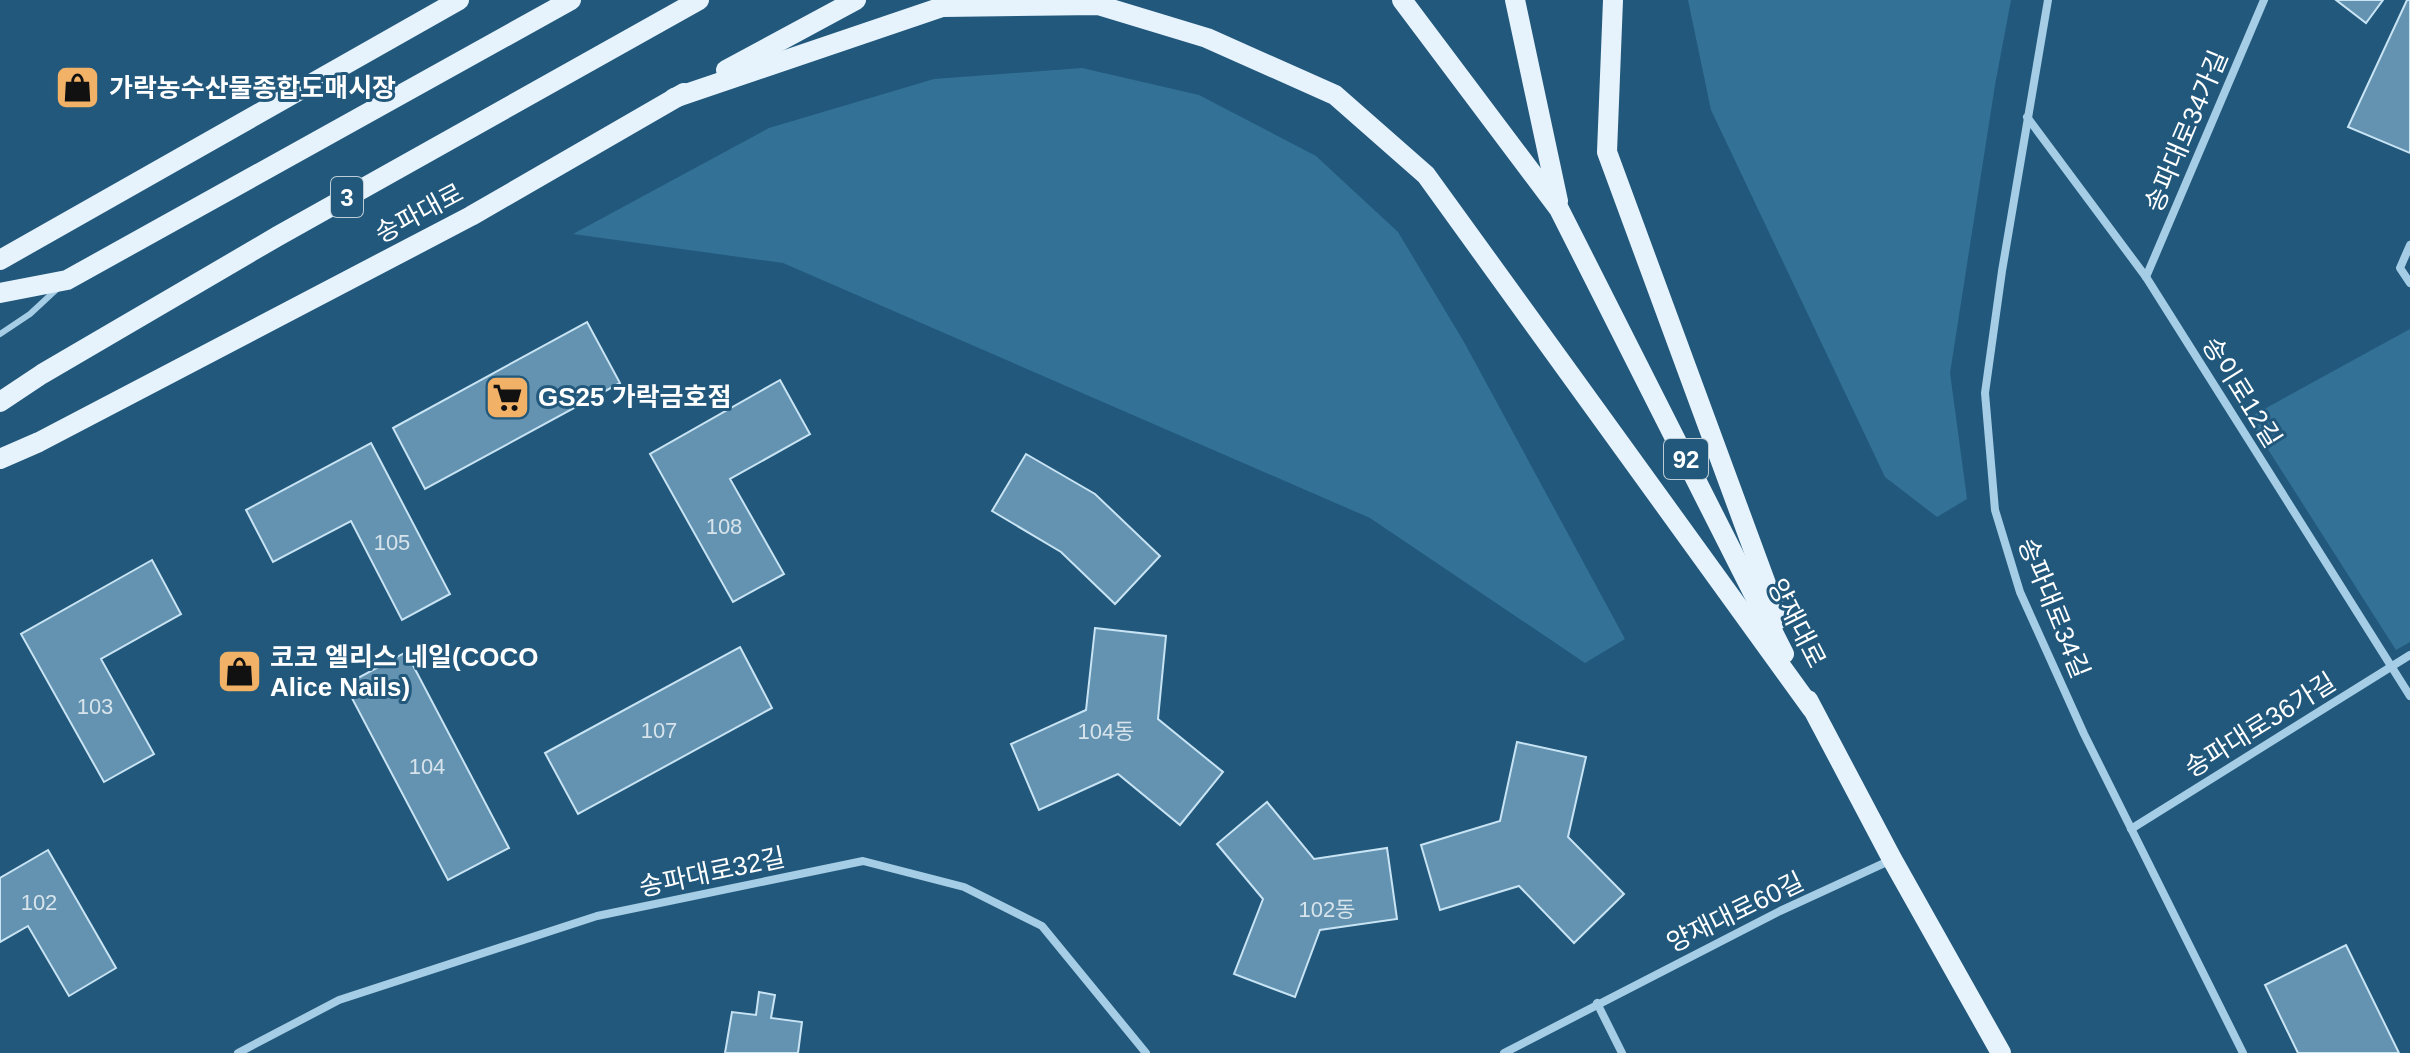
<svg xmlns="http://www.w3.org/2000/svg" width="2410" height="1053" font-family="Arial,'Noto Sans KR',sans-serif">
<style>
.green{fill:#337197}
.building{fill:#6393b1;stroke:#c8e4f4;stroke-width:2}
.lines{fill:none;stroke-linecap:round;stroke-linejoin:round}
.lane{stroke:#a5cde5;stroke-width:6}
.street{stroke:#a5cde5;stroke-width:8}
.primary{stroke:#e6f3fd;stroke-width:20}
.labels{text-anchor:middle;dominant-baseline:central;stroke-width:6;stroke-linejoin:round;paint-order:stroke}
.number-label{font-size:22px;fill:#d8e4ec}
.shield{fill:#22587b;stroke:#bdcdd7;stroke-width:2}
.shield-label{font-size:24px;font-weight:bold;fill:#fff}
.poi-label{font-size:26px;font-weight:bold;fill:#fff;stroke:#22587b;text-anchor:start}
.street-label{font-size:26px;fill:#fff;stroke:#22587b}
</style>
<rect width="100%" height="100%" fill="#22587b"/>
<g class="green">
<path d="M1688,0H2011L1995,85L1950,373L1967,499L1937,517L1885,477L1711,110Z"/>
<path d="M1082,68L1199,95L1316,156L1398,232L1464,342L1625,639L1585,663L1370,518L783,263L573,234L769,128L934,79Z"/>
<path d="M2410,329V642L2396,650L2248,418Z"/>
</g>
<g class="building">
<path d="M2336,0H2383L2366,23Z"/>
<path d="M2407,0H2410V153L2348,127Z"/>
<path d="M587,322L620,383L425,489L393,428Z"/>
<path d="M780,380L810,434L730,479L784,574L733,602L650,454Z"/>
<path d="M371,443L450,594L402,620L351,521L273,562L246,510Z"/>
<path d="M1026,454L1095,494L1160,556L1115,604L1061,552L992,511Z"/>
<path d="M152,560L181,614L101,659L154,754L104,782L21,634Z"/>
<path d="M1095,628L1166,636L1158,719L1223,772L1180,825L1118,774L1039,810L1011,744L1086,710Z"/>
<path d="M740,647L772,708L578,814L545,753Z"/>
<path d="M406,652L509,848L448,880L345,685Z"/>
<path d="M1517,742L1586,757L1568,837L1624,894L1574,943L1519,886L1440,910L1421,845L1500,821Z"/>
<path d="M1267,802L1314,859L1387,848L1397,919L1320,930L1295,997L1234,974L1263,899L1217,844Z"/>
<path d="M48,850L116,968L69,996L28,926L0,942V878Z"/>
<path d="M2346,945L2399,1053H2298L2265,985Z"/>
<path d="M759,992L775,995L771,1018L802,1022L798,1053H725L732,1012L756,1015Z"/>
</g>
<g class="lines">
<path class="lane" d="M0,334L30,314L58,288"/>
<g class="street">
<path d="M2048,0L2002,271L1985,393L1995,510L2020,592L2084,734L2243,1053"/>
<path d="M2027,117L2146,277L2410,696"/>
<path d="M2410,245L2400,268L2410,283"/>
<path d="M2146,277L2264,0"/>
<path d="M2131,829L2410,655"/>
<path d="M1597,1003L1622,1053"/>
<path d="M238,1053L339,1000L597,916L863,861L964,887L1042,926L1146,1053"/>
<path d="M1504,1053L1780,911L1891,860"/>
</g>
<g class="primary">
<path d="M1402,0L1559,209L1784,654"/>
<path d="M1515,0L1558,201"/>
<path d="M1613,0L1607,152L1779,619"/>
<path d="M726,70L856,0"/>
<path d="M674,98L942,7L1098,5L1207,38L1335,95L1426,175L1812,709"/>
<path d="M0,260L459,0"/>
<path d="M0,293L67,280L571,0"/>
<path d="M0,402L42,374L278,236L699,0"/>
<path d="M0,459L39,442L471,216L684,93"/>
<path d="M1808,700L1892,859L2001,1053"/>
</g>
</g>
<defs>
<symbol id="shop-square" viewBox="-11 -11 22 22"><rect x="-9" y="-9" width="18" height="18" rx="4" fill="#f1b268" stroke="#22587b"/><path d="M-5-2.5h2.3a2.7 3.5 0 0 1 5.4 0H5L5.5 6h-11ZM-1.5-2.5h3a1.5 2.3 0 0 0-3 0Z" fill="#111"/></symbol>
<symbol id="supermarket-square" viewBox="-11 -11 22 22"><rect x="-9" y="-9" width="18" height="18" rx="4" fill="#f1b268" stroke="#22587b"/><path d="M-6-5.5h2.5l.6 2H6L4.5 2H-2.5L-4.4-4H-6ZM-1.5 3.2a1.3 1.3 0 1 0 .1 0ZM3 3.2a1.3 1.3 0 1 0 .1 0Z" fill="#111"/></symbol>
</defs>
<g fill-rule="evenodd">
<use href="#shop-square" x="52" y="62" width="51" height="51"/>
<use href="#supermarket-square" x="482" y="372" width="51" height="51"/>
<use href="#shop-square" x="214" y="646" width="51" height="51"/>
</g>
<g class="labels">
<g class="number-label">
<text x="724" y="526">108</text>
<text x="392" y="542">105</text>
<text x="95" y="706">103</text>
<text x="659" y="730">107</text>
<text x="1106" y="731">104동</text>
<text x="427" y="766">104</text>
<text x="39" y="902">102</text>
<text x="1327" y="909">102동</text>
</g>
<g class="shield">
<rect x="331" y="177" width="32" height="40" rx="6"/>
<rect x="1664" y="439" width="44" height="40" rx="6"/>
</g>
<g class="shield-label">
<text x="347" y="197">3</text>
<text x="1686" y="459">92</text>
</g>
<g class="poi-label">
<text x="109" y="88">가락농수산물종합도매시장</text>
<text x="538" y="397">GS25 가락금호점</text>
<text x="270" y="657">코코 엘리스 네일(COCO<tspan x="270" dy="30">Alice Nails)</tspan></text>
</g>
<g class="street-label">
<text transform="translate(2186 131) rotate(-67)">송파대로34가길</text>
<text transform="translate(419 213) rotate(-28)">송파대로</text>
<text transform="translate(2242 392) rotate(58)">송이로12길</text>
<text transform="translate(2054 608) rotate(68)">송파대로34길</text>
<text transform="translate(1797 623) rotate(63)">양재대로</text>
<text transform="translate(2260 725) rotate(-32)">송파대로36가길</text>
<text transform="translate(712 872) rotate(-12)">송파대로32길</text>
<text transform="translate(1735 912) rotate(-26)">양재대로60길</text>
</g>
</g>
</svg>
